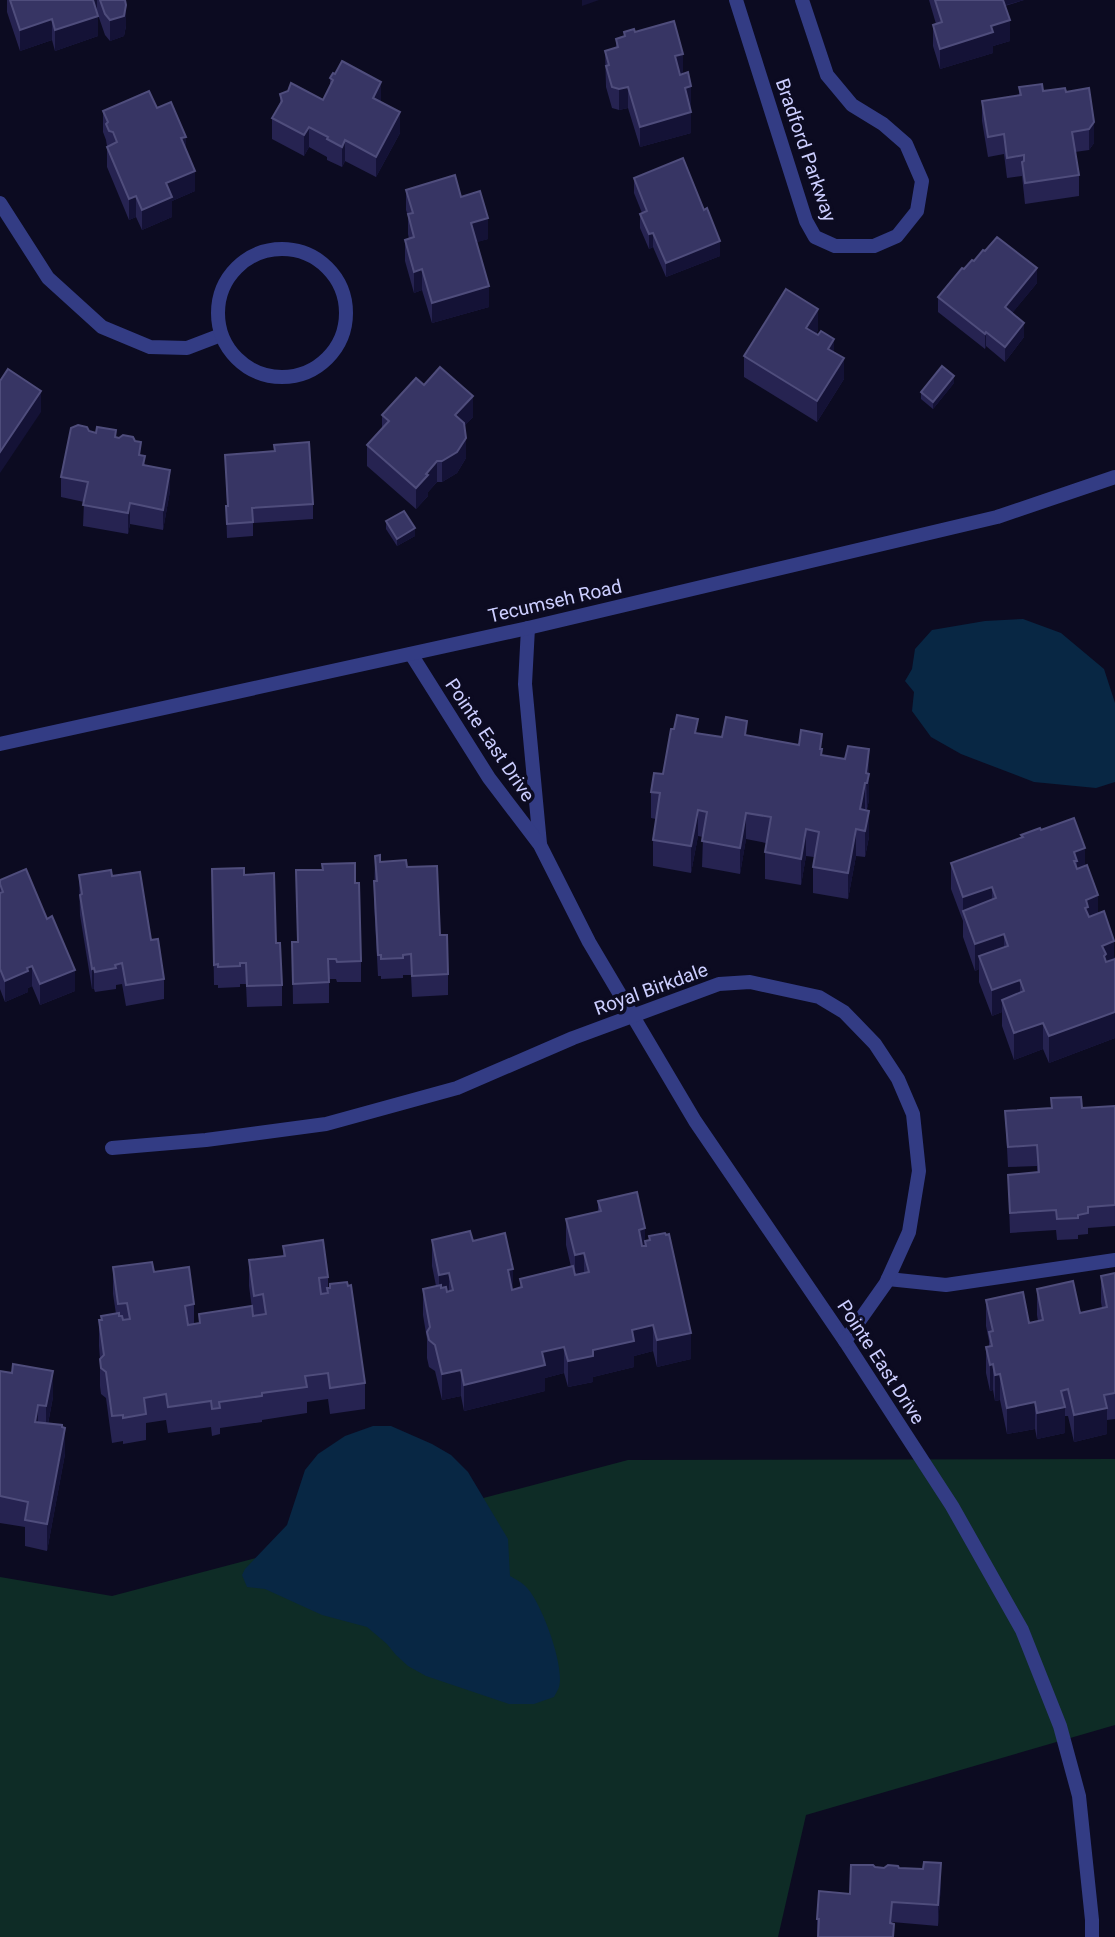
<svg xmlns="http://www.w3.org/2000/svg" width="1115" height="1937" font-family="Roboto,sans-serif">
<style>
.green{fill:#0e2c26}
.water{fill:#082744}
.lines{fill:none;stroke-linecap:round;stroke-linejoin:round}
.service{stroke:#333c84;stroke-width:14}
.minor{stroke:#333c84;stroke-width:14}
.tertiary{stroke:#333c84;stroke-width:14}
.wall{fill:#262351}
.shaded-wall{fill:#141236}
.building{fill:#373564;stroke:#4f4d7c;stroke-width:2}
.labels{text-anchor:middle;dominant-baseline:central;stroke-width:7;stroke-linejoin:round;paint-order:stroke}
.street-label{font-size:19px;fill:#ccceff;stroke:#0c0b21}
</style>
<rect width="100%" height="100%" fill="#0c0b21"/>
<path class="green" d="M1115,1459V1725L806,1815L778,1937H0V1577L112,1596L628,1460Z"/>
<g class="water">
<path d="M1023,619L1061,633L1104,669L1115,703V782L1096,788L1034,782L961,754L931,737L912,711L914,692L905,681L912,669L915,649L932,630L985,621Z"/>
<path d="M373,1426H391L432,1444L451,1455L468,1472L508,1539L510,1576C517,1580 523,1583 528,1589C542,1605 565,1666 559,1687C558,1690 556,1693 554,1697L534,1704H509L426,1676L408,1666L396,1655L387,1644L367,1627L322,1615L265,1589L247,1587L242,1575L245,1569L287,1525L305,1470L318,1454L345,1436Z"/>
</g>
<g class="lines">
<path class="service" d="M888,1279L946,1285L1115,1260"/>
<g class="minor">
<path d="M736,0L806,221L815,237L835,246H874L897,236L917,211L922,181L906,144L883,124L852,105L827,75L802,0"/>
<path d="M0,203L48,278L102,327L150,347L187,348L221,335"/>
<circle cx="282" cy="313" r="64"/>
<path d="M528,628L525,684L540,844"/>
<path d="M411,654L489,778L540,845L589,942L695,1121L845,1341L952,1506L1022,1630L1060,1726L1079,1796L1092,1920V1937"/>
<path d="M112,1148L206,1140L326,1124L457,1088L573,1038L719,984L750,982L819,997L844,1012L875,1044L898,1079L913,1114L919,1171L909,1232L886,1283L845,1341"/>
</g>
<path class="tertiary" d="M0,744L528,628L997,517L1115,477"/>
</g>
<g class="wall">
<path d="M7,0H125L126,26L124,36L110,41L105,35L97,12L98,36L55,51L52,40L20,51L7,12Z"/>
<path d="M929,0H1024L1005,6L1010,41L993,46V53L940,69L933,46V25L936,24Z"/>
<path d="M624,32H635L683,74L691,107L690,108L691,133L640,147L628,108L619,110L612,108L606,87L605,51L616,48V39L624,37Z"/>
<path d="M330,78L381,103L400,133L376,177L345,161L342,167L327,160V157L309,147L304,156L272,139V118L280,103V94L323,100L330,87Z"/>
<path d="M1019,87L1043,91L1066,92L1089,88L1094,143L1089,150L1075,152L1079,175V196L1025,204L1022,176L1007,178L1004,154L988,157L982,121V101L1019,95Z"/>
<path d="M157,108L186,149L195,191L172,201V217L142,230L136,217L129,220L107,167V146L106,140L103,132V111Z"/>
<path d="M634,178L720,256L666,277L653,247L649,249L640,228V214L642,213L634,193Z"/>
<path d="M406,190L461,197L488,239L476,242L489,307L432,323L422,290L414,293L405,261V240L409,239L408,234V216L406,210Z"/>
<path d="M1037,283L1012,313L1024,337L1005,362L986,346L985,349L938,312V297Z"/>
<path d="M818,330L816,334L834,352L844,379L817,422L744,377V356Z"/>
<path d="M954,383L933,409L921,399V392Z"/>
<path d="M424,385L473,417L464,426L466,458L457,473L442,482H437L428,492V496L416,509L367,466V445L382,429V415Z"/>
<path d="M89,431L116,437L141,455L145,465L170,491L163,530L130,524L128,534L83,526L84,502L61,497V477Z"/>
<path d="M225,455L313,504V519L253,523V536L227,538L226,506H227Z"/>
<path d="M386,521L415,536L397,546L386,529Z"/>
<path d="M698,733L722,737L747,735L822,755L845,759L869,749V800L867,809L865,810L869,837L865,857L856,856L848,899L813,893V867L814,857L806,856L801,885L765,879V852L766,843L746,839L740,874L702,867L703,837L698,836L691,873L653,866V840L656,819L651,818V792L663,774Z"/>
<path d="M1041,830L1085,866L1098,914L1115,959V1038L1049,1063L1043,1049L1014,1060L1002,1026V1012L992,1016L979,982V969L975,971L963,937V921L951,889V863L1021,838V835Z"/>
<path d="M375,856L380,862L407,867L440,935L448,974V995L412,997L411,975H403V978L381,979V976H378L374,902Z"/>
<path d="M212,869L244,875L276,943L282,985V1006L247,1007L246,984H240V987L218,988V985H214Z"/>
<path d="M79,875L112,876L151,940L164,979V999L126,1006L122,984L116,985V989L95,992L94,989H92L80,915Z"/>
<path d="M0,880L75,991L40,1005L32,986L28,988V992L5,1002L0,989Z"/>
<path d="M355,883L361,961V982H337L336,979H329V1003L293,1004L292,942H297Z"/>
<path d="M1051,1098L1082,1108L1115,1106V1226L1088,1228V1234L1078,1235V1239L1057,1240L1056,1230L1010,1233L1008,1175L1037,1172V1166L1008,1167L1005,1111L1051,1108Z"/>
<path d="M598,1201L645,1241L691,1359L657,1367L653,1351L634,1356V1367L593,1377V1382L568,1387L564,1373L545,1378V1391L464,1411L461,1396L442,1400L435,1371L429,1367L427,1358V1339L423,1315V1289L436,1286L432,1266V1240L473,1241L513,1289L520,1288V1279L571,1267L566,1245V1219L598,1212Z"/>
<path d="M283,1246L328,1277V1288L365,1383V1409L330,1414L328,1399L307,1402V1413L262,1420V1422L220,1428V1434L212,1436L211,1427L168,1433L166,1420L146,1423V1440L123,1444V1441L112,1443L106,1398L101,1394L100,1386V1359L99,1346V1320L116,1314L113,1294V1267L154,1272L194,1304V1324H199V1314L253,1316L249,1286V1260L283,1256Z"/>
<path d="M1115,1273V1419L1107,1420V1434L1074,1442L1068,1416H1065V1433L1037,1439L1035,1429L1007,1434L1000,1400L995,1401L993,1390L990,1391L986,1373V1347L989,1346V1341L986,1326V1300L1029,1323L1038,1321L1037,1315V1289L1080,1313L1102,1308L1101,1302V1276Z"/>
<path d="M0,1371L53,1397L48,1424L65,1454L47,1551L25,1546V1527L0,1523Z"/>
<path d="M875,1867L899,1868L941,1884L938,1926L892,1922L894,1937H817V1919L850,1894Z"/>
</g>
<g class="shaded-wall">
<path d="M90,0H97V12Z"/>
<path d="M582,0H599L582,6Z"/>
<path d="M999,0H1024L999,7Z"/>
<path d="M126,5V26L124,36L110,41V20Z"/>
<path d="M98,16V36L55,51V30Z"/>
<path d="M52,19V40L20,51V30Z"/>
<path d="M1010,20V41L993,46V53L940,69V49L991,26Z"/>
<path d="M683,54V75L675,77V56Z"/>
<path d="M381,82V103L373,98Z"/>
<path d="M691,86V107L685,109V88Z"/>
<path d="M628,87V108L619,110V89Z"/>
<path d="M400,112V133L376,177V157Z"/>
<path d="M691,112V133L640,147V127Z"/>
<path d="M1094,122V143L1089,150V129Z"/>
<path d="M309,127V147L304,156V135Z"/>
<path d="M186,137V157L181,138Z"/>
<path d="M345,140V161L342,167V147Z"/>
<path d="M195,171V191L172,201V217L142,230V210L166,183Z"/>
<path d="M136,196V217L129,220V199Z"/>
<path d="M488,218V239L471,244V223Z"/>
<path d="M653,233V247L649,249V234Z"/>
<path d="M720,241V256L666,277V263Z"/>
<path d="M1037,268V283L1005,322V307Z"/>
<path d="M422,269V290L414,293V272Z"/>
<path d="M489,286V307L432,323V303Z"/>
<path d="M818,309V330L806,349V328Z"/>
<path d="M1024,323V337L1005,362V347Z"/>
<path d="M986,332V346L985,349V334Z"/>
<path d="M834,339V359L828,349Z"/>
<path d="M844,358V379L817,422V401Z"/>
<path d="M954,376V383L933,409V402Z"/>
<path d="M41,391V412L0,473V452Z"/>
<path d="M473,396V417L455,436V415Z"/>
<path d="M466,438V458L457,473L442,482V461Z"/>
<path d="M437,461V482L428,492V496L416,509V488L426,474Z"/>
<path d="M170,470V491L163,530V510Z"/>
<path d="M130,503V524L128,534V513Z"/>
<path d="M415,528V536L397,546V539Z"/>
<path d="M869,749V800L867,809L866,773Z"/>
<path d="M865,783V809L861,830L860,809Z"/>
<path d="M698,810V836L691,873V846Z"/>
<path d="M869,811V837L865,857V831Z"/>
<path d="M746,813V839L740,874V848Z"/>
<path d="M806,829V856L801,885V859Z"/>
<path d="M856,829V856L848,899V873Z"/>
<path d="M1085,848V875L1077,877V861L1074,852Z"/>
<path d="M992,887V913H963V897Z"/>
<path d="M1098,895V922L1085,935L1086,900Z"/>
<path d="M1004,934V960L979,956V969L975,971V944Z"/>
<path d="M1114,941V968L1106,971L1102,946Z"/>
<path d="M32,966V986L28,988V992L5,1002V981Z"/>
<path d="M94,968V989H92V969Z"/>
<path d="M75,970V991L40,1005V984Z"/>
<path d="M1020,980V1006L1002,1000V1012L992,1016V990Z"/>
<path d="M1115,1012V1038L1049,1063V1036Z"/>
<path d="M1043,1023V1049L1014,1060V1033Z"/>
<path d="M645,1228V1254L639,1256V1230Z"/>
<path d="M584,1253V1279L575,1281V1255Z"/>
<path d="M513,1269V1295L508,1270Z"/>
<path d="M449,1273V1299L439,1301V1275Z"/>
<path d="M653,1325V1351L634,1356V1367L593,1377V1382L568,1387V1361L593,1350L632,1330Z"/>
<path d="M691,1333V1359L657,1367V1340Z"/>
<path d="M564,1347V1373L545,1378V1391L464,1411V1385L542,1352Z"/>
<path d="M993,1364V1390L990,1391V1365Z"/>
<path d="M461,1370V1396L442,1400V1374Z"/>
<path d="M53,1371V1397L46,1433V1406Z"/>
<path d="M1000,1374V1400L995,1401V1375Z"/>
<path d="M1035,1402V1429L1007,1434V1408Z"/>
<path d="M38,1405V1432L35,1422Z"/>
<path d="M1065,1407V1433L1037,1439V1413Z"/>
<path d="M1107,1408V1434L1074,1442V1415Z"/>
<path d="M65,1428V1454L47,1551V1524Z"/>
<path d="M941,1863V1884L938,1926V1905Z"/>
</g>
<g class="building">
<path d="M10,0H93L98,16L55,30L52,19L20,30Z"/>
<path d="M100,0H125L126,5L124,16L110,20L105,14Z"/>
<path d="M935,0H1003L1010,20L991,26L993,32L940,49L933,25L942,22Z"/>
<path d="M674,21L683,54L675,56L680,75L688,72L691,86L685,88L691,112L640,127L628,87L619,89L612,87L606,66L609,65L605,51L618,47L616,39L625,36L624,32L634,29L635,32Z"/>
<path d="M342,61L381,82L373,98L400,112L376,157L345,140L342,147L327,139L328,137L309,127L304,135L272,118L282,101L280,94L288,91L291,83L323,100L333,80L330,78L333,73L335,74Z"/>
<path d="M1042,84L1043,91L1065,88L1066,92L1089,88L1094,122L1089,129L1072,132L1079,175L1025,183L1022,162L1024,161V155L1007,158L1004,134L988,137L982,101L1021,95L1019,87Z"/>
<path d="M149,91L157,108L171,102L186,137L181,138L195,171L166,183L172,197L142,210L136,196L129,199L107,147L117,142L113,132L109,131L106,124L108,122L103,111Z"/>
<path d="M683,158L704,210L707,208L720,241L666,263L653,233L649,234L640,214L647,211L634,178Z"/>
<path d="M455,175L461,197L480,191L488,218L471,223L489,286L432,303L422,269L414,272L405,240L414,237L408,214L413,213L406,190Z"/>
<path d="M997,237L1037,268L1005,307L1024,323L1005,347L986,332L985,334L938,297L962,268L964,269L972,260L974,261L983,250L985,251Z"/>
<path d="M786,289L818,309L806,328L818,335L821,331L834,339L828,349L844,358L817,401L744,356Z"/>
<path d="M942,366L954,376L933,402L921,392Z"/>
<path d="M440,367L473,396L455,415L464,423L466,438L457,452L442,461H437L426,474L428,475L416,488L367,445L389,421L382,415L416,378L424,385Z"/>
<path d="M8,369L41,391L0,452V381Z"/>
<path d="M78,425L87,427L89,431L96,433L97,427L116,430L115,437L119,438L123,435L133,437L135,441L141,442L139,455L145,456L143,465L170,470L163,510L130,503L128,513L83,505L88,482L61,477L71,428Z"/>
<path d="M309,442L313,504L252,508L253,522L227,524L226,506H228L225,455L275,451L274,445Z"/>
<path d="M404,511L415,528L397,539L386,521Z"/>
<path d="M677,715L698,719L695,733L722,737L726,717L747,721L745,735L799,745L801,730L822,734L820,749H822L821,755L845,759L848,746L869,749L866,773L869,774L867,783H865L860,809L869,811L865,831L856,829L848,873L813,867L819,832L806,829L801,859L765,852L771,817L746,813L740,848L702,841L707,812L698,810L691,846L653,840L660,793L651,792L654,773L663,774L671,729H674Z"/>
<path d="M1074,818L1085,848L1074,852L1077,861H1074L1077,869L1087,865L1098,895L1086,900L1088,907L1085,908L1089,917L1104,911L1114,941L1102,946L1106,954L1104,956L1106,962L1115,959V1012L1049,1036L1043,1023L1014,1033L1002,1000L1024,991L1020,980L992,990L979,956L1008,946L1004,934L975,944L963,911L996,898L992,887L963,897L951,863L1023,837L1021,835L1040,828L1041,830Z"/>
<path d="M380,855V862L406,860L407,867L437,866L440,935H447L448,974L412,976L411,954L403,955V958L381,959V955H378L374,881H377L375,856Z"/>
<path d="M355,863V883H359L361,961L337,962L336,959H328L329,982L293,984L292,942H298L296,870H323L322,864Z"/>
<path d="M244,868V875L274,873L276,943H280L282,985L247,986L246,963H240V966L218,967V964L214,965L212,869Z"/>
<path d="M26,869L47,919L52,916L75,970L40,984L32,966L27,968L28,971L5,981L0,969V893L3,892L0,884V880Z"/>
<path d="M111,870L112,876L140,872L151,940L158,939L164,979L126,985L122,963L115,965L116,968L95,972L94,968L92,969L80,895L82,894L79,875Z"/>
<path d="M1081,1097L1082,1108L1115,1106V1205L1088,1207V1213L1078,1215V1218L1057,1219L1056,1210L1010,1213L1008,1175L1039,1172L1037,1145L1008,1147L1005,1111L1052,1108L1051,1098Z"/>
<path d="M637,1192L645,1228L639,1230L642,1246H646L645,1241L650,1240L649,1236L665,1233L666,1235L669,1234L691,1333L657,1340L653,1325L632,1330L634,1341L593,1350V1356L568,1361L564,1347L542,1352L545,1365L464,1385L461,1370L442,1374L435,1345L429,1340L427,1332L430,1327L423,1289L441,1285V1288L446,1287L447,1292L453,1290L449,1273L439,1275L432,1240L470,1231L473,1241L505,1233L513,1269L508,1270L512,1290L522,1287L520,1279L573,1266L575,1275L589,1272L584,1253L575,1255L566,1219L601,1211L598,1201Z"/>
<path d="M323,1240L328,1277L319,1278L321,1294L328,1293L327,1288H330V1284L347,1282L348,1286L351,1285L365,1383L330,1388L328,1373L305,1376L307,1387L262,1393V1396L219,1402L220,1408L212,1409L211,1401L168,1407L166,1394L144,1398L146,1414L123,1418V1415L112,1416L106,1372L101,1368L100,1359L104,1355L99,1320H102L101,1316L119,1313V1316H122L123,1320L130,1319L127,1303L118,1304L113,1267L152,1262L154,1272L189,1267L194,1304L185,1306L188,1325L200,1323L199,1314L252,1306L253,1316L266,1314L263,1294L254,1296L249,1260L285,1256L283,1246Z"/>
<path d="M1115,1273V1393L1104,1395L1107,1408L1074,1415L1068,1389L1061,1391L1065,1407L1037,1413L1035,1402L1007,1408L1000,1374L995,1375L993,1364L990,1365L986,1347L992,1346L989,1332L993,1331L986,1300L1023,1292L1029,1323L1043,1320L1037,1289L1073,1281L1080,1313L1107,1307L1101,1276Z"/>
<path d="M13,1364L53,1371L46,1406L38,1405L35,1422L62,1425V1427L65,1428L47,1524L25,1520L28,1502L0,1496V1371L12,1373Z"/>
<path d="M924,1862L941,1863L938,1905L892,1902L890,1923L894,1924L893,1937H818L819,1919H817L819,1891L850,1894L851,1865H873L875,1867L884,1868L888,1865L898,1866L899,1868L923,1869Z"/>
</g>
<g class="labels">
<g class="street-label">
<text transform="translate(806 150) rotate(71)">Bradford Parkway</text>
<text transform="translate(555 601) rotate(-13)">Tecumseh Road</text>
<text transform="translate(490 740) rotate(56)">Pointe East Drive</text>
<text transform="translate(651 989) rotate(-20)">Royal Birkdale</text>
<text transform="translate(881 1362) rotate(57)">Pointe East Drive</text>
</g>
</g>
</svg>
